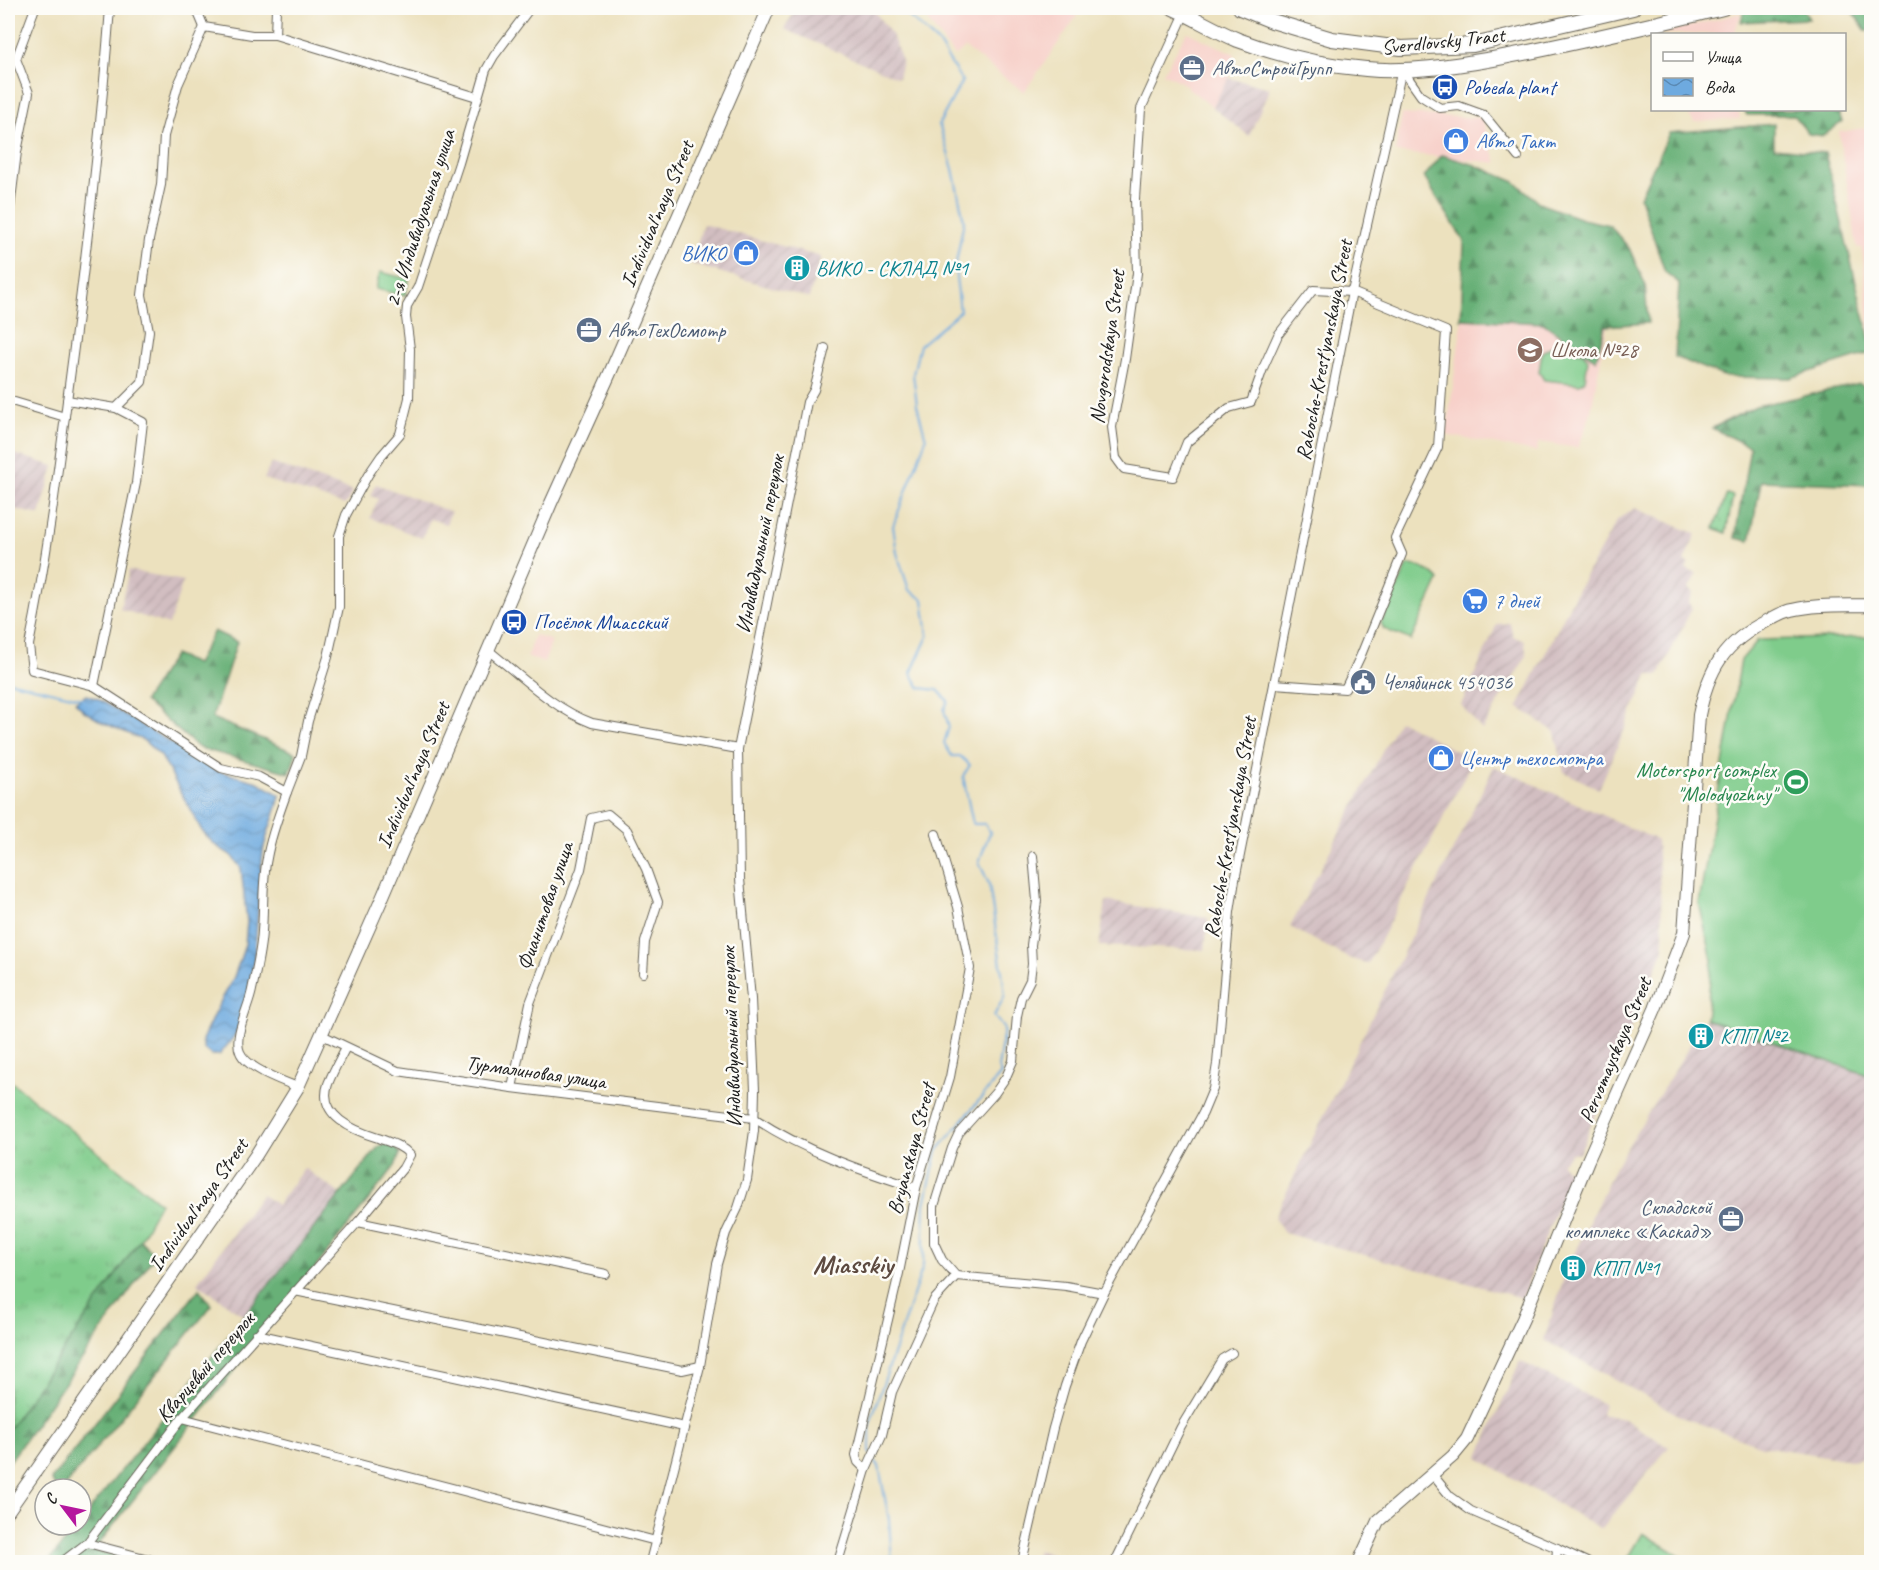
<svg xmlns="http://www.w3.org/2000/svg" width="1879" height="1570" font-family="Caveat,sans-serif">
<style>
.built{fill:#f7d0c9}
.industrial{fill:url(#industrial-furrows)}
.grass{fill:url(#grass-tufts);stroke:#4e7454;stroke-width:1.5}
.forest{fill:url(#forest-firs);stroke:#42664a;stroke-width:1.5}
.park{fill:url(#park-crowns);stroke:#4e7454;stroke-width:1.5}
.pitch{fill:#7fcc8b;stroke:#4e7454;stroke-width:1.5}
.water{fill:url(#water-waves);stroke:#45637e;stroke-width:1.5}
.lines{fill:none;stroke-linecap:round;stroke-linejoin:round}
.stream{stroke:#6eaadf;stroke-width:2}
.street-casing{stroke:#656155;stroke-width:10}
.secondary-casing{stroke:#656155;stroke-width:14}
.primary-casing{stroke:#656155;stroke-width:16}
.street{stroke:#fff;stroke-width:8}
.secondary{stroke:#fff;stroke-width:12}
.primary{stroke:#fff;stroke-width:14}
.labels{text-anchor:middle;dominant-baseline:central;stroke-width:5;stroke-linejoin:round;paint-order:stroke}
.street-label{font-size:21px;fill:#1c1c1c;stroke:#fdfcf7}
.service-label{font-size:21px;fill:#4e5e75;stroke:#fdfcf7;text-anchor:start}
.transit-label{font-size:21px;fill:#164399;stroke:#fdfcf7;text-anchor:start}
.shop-label{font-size:21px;fill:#366cbe;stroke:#fdfcf7;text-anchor:start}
.culture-label{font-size:21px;fill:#0d838f;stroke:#fdfcf7;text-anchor:start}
.education-label{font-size:21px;fill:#785e54;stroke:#fdfcf7;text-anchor:start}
.leisure-label{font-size:21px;fill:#27864d;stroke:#fdfcf7;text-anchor:end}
.district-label{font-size:27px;font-weight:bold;fill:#5d4a40;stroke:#fdfcf7}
</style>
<defs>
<pattern id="industrial-furrows" width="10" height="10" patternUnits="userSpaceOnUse" patternTransform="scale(1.5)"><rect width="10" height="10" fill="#d2bec1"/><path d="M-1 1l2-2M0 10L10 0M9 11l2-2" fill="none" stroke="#b4a3a5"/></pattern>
<pattern id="grass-tufts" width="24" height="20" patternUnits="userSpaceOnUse" patternTransform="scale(1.5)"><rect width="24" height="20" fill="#7fcc8b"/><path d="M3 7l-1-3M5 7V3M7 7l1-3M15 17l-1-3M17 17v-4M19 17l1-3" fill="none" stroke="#6daf77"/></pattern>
<pattern id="forest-firs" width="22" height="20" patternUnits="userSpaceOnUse" patternTransform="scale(1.5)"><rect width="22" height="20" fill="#67b077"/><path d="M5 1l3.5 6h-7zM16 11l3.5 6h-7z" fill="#548e61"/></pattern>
<pattern id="park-crowns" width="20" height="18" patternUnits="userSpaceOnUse" patternTransform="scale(1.5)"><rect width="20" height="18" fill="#7fcc8b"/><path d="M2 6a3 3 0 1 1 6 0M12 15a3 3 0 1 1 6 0" fill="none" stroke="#6daf77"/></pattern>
<pattern id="water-waves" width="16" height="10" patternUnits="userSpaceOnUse" patternTransform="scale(1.5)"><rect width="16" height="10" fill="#6eaadf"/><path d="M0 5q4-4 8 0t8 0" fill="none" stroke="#5a8ab4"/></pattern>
</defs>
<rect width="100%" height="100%" fill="#fdfcf7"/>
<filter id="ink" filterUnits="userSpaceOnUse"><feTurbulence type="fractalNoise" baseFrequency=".0167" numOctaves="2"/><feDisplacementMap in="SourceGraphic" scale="12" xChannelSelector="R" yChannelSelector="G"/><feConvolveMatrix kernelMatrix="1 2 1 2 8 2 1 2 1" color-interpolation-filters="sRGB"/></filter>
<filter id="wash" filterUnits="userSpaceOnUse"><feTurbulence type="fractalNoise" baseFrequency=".008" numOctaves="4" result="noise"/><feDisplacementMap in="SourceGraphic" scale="24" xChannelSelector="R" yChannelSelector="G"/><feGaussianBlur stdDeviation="1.35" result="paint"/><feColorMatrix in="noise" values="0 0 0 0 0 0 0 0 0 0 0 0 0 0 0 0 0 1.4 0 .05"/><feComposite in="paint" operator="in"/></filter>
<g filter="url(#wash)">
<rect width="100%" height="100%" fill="#ece1be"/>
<g class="built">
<path d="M918,8H1063L1077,16L1024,92L965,48L955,57Z"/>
<path d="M1741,13L1734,34H1659Z"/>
<path d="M1187,32L1235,54L1229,78L1212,107L1181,82L1163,73Z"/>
<path d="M1685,110H1738L1740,119L1694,122Z"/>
<path d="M1402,114L1482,118L1497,163L1395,152Z"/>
<path d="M1871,127V349L1862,247L1857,248L1839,132Z"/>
<path d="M1470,264L1615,284L1590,416L1578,448L1539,442L1536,452L1446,435Z"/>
<path d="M534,635L552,641L544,663L527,657Z"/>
</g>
<g class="industrial">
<path d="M797,8H872L892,35L902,61L898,78L784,29Z"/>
<path d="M1229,78L1270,88L1249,136L1212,107Z"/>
<path d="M703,224L821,257L809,298L691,264Z"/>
<path d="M8,452L54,466L40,515L8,508Z"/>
<path d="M271,463L353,491L345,505L264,479Z"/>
<path d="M376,484L451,512L446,524L430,519L422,538L370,518L378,499L371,496Z"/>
<path d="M1635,508L1696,534L1684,561L1689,564L1686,569L1697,574L1689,588L1693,593L1688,602L1692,608L1659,675H1648L1599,789L1564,772L1555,732L1518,707L1579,587L1618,519Z"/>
<path d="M129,570L183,581L169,625L120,609Z"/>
<path d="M1510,623L1513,636L1524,641L1527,655L1482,730L1461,705L1497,624Z"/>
<path d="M1399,720L1473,760L1368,964L1348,958L1290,927Z"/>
<path d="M1494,766L1657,840L1664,949L1579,1154L1572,1153L1561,1163L1570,1174L1522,1298L1284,1233L1274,1218Z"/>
<path d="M1106,901L1208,918L1205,950L1099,946Z"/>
<path d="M1706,1019L1871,1076V1457L1850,1460L1762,1446L1684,1418L1544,1340L1566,1271L1615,1167Z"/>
<path d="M304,1168L346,1198L255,1324L197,1283L262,1194L277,1205Z"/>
<path d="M1520,1361L1604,1404L1601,1414L1624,1419L1669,1447L1601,1529L1478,1458Z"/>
<path d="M1037,1550L1077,1562H1034Z"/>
</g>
<path class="grass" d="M8,1079L160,1203L140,1240L8,1430Z"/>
<g class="forest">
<path d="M1756,8H1803L1809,19L1741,22L1744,10Z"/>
<path d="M1854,8H1871V31H1866L1852,11Z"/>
<path d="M1744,110H1838L1842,122L1823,136L1809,134L1793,115H1747Z"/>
<path d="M1774,124V148L1825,153L1871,345V353L1790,378L1726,377L1675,357L1679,283L1665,272L1640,197L1669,133Z"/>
<path d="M1442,155L1475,165L1515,182L1541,204L1582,219L1609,225L1629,248L1645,284L1648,323L1605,326L1596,360L1543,323L1461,319L1464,241L1424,177Z"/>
<path d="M1860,384L1871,392V485L1761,481L1750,541L1735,538L1750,447L1712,428L1756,406Z"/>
<path d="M214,631L237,642L212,718L296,753L290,773L199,748L144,701L174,655L196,664Z"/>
<path d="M385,1144L394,1147L400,1154L395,1166L94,1550L140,1562H48L78,1525H81V1521L379,1146Z"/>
<path d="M140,1240L155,1255L8,1464V1430Z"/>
<path d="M199,1289L212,1305L63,1489H57L51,1480Z"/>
</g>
<g class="park">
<path d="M1727,494L1733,496L1726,533L1714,528Z"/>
<path d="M1643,1533L1681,1556L1677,1562H1631L1627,1560Z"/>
</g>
<g class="pitch">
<path d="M380,272L409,279L405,296L376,289Z"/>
<path d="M1552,346L1583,353L1588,359L1585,380L1580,384L1544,380L1539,372L1542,352Z"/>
<path d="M1408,565C1418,565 1433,572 1439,580L1411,640L1384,629L1381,623Z"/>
<path d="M1871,637H1872L1871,1076L1706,1019L1712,960L1699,903L1741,660L1758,640Z"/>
</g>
<path class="water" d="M86,695L98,699L218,771L258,782L280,795C276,815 266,832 263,852C255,911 260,976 236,1033C232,1040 225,1048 219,1055H211L204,1049L202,1040L215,1012L234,977L245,945L247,922L241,868L231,855L215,845L202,831L161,756L143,740L102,722L84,711L75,702Z"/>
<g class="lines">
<g class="stream">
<path d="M8,681L84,699"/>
<path d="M870,1454V1423L923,1266L925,1204L937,1151L1001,1074L998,1068L1004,1029L994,1016L1005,995L1003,979L989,884L979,862L990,832L985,824H973L963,776L970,765L960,756H952L944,743L949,727L944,710L948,701L938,690L920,688L911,673L928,636L923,599L909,590L897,553L893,526L926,439L917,405L913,374L920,345L960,311L955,268L964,221L953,169L939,124L962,81L938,43L900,8"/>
<path d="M874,1460L879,1466L889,1520L892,1562"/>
</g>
</g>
</g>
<g filter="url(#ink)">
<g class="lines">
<defs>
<g id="street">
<path d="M110,8C101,129 87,249 71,370C59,462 48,554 29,645L32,670L94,686L221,768L259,777L287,792C279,814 271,835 267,858C262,882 264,907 262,931C261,951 256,971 252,990C249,1007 233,1036 240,1052C246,1068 282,1081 298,1087"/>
<path d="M196,8L204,27L252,35H275L477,97"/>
<path d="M1185,13L1141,109L1135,199L1137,273L1125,359L1112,427L1116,458L1124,469L1173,477L1187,442L1229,408L1251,402L1264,366L1278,335L1313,290L1352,292L1446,331L1438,447L1395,538L1402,554L1361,655L1345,689L1274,684"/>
<path d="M275,35L276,8"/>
<path d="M1402,69L1421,96L1440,108L1459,106L1484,115L1518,157"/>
<path d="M8,224L17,152L29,93L16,59L35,8"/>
<path d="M8,400L65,417"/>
<path d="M67,400L116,408L142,382L149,331L142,295L149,240L161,185L164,136L178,85L204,27"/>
<path d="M488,650C521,676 552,708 592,723L738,749"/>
<path d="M94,686L136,483L143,422L116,408"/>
<path d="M287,792L301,756L308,721L328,657L339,607V536L346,515L368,475L381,456L400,434L409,398L410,349L406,317L407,306L418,287L459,163L486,70L494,56L530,8"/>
<path d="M322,1035L398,1071L512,1088L754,1118C804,1151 859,1170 916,1188"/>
<path d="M512,1088L530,1003L581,869L591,818L608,814L627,830L646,869L658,902L645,942L643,973"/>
<path d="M358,1222L606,1274"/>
<path d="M956,1276L1066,1286L1104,1293"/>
<path d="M295,1291L682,1370L700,1366"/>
<path d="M256,1334L684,1427"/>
<path d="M182,1418L656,1541"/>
<path d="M866,1470L858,1462L856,1455L899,1273L916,1188L950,1077L970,968L958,907L936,834"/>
<path d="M1432,1474L1450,1496L1471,1511L1557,1548L1587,1562"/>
<path d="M87,1543L182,1418L358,1222L403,1168L410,1155C401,1145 391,1143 378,1138C355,1131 317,1116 328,1084C333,1071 340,1059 346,1047"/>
<path d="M62,1562L87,1543L160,1562"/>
<path d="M650,1562L700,1366L717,1264L726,1233L738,1208L747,1180L754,1131L755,1090L751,999L740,879L738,749L807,402L814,390L825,348"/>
<path d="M838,1562L866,1470L882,1435L892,1392L934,1300L956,1276L942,1260L934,1243V1206L952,1148L959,1133L995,1093L1006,1077L1013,1061L1017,1016L1021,998L1030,980L1032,964L1031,945L1037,901L1033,856"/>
<path d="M1022,1562L1053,1428L1065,1386L1081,1341L1104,1293L1203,1113L1213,1089L1217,1064L1230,912L1235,880L1352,292L1402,69"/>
<path d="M1115,1562L1181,1427L1222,1359L1232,1353"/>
<path d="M1556,1562L1557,1548"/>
</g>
<g id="secondary">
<path d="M8,1511L256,1155L298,1087L380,903L551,503L610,373L769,8"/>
<path d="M1359,1562L1378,1521L1453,1456L1467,1439L1523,1319L1588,1160L1655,1009L1684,933L1699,715C1708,670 1724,642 1767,621C1775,617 1784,611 1792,610C1818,604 1845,606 1872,605"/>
</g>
<g id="primary">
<path d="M1173,8C1195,18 1216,31 1238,40C1278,55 1324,66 1366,69C1408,73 1452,66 1493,59C1570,45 1646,26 1723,8"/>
<path d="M1240,8L1272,21L1332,39L1401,48L1473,45L1633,8"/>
</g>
</defs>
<use href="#street" class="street-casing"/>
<use href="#secondary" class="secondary-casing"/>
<use href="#primary" class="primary-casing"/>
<use href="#street" class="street"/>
<use href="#secondary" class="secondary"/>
<use href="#primary" class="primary"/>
</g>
</g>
<defs>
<symbol id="office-disc" viewBox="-11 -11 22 22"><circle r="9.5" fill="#5c6f8a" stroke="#fdfcf7"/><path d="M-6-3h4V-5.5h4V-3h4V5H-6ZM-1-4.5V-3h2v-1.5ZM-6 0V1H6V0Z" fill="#fff"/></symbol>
<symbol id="bus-disc" viewBox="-11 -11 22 22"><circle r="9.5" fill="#1a4fb4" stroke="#fdfcf7"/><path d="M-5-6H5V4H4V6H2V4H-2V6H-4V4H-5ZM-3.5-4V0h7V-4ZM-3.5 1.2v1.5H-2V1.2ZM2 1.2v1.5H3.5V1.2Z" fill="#fff"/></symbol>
<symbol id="shop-disc" viewBox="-11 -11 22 22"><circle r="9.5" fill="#3f7fe0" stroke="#fdfcf7"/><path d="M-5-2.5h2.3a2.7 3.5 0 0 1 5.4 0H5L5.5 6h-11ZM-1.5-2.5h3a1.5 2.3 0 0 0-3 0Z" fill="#fff"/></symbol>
<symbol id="building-disc" viewBox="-11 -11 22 22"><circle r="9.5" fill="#0f9aa8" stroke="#fdfcf7"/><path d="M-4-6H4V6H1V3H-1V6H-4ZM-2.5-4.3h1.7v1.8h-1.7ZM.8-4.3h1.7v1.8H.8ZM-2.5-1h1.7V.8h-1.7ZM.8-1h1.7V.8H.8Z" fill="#fff"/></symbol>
<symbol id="school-disc" viewBox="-11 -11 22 22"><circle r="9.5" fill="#8d6e63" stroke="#fdfcf7"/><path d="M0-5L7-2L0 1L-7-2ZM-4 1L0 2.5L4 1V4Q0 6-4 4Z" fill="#fff"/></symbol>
<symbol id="supermarket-disc" viewBox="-11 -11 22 22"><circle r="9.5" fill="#3f7fe0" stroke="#fdfcf7"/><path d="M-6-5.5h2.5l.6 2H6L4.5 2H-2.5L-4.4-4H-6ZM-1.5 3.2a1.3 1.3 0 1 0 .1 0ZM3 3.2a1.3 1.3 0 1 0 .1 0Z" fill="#fff"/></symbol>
<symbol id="civic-disc" viewBox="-11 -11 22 22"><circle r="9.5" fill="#5c6f8a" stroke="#fdfcf7"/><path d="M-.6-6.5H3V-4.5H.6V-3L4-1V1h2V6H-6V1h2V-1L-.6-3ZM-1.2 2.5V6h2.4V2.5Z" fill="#fff"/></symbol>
<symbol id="stadium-disc" viewBox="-11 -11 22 22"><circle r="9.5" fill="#2e9e5b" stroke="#fdfcf7"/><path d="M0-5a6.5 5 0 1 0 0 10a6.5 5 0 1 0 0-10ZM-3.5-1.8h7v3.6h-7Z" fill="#fff"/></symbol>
</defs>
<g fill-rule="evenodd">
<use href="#office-disc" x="1177" y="53" width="30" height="30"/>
<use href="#bus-disc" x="1430" y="72" width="30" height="30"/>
<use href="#shop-disc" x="1441" y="126" width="30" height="30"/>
<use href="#shop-disc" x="731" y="238" width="30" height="30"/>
<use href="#building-disc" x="782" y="253" width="30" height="30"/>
<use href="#office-disc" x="574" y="315" width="30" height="30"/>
<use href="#school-disc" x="1515" y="335" width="30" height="30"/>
<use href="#supermarket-disc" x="1460" y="586" width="30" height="30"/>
<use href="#bus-disc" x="499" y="607" width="30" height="30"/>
<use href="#civic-disc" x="1348" y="667" width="30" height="30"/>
<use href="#shop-disc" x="1426" y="743" width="30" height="30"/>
<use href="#stadium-disc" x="1781" y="767" width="30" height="30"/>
<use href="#building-disc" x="1686" y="1021" width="30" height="30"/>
<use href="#office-disc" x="1716" y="1204" width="30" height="30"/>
<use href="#building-disc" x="1558" y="1253" width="30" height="30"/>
</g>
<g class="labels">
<g class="street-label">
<text transform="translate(1443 41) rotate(-6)">Sverdlovsky Tract</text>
<text transform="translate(657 214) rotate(-67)">Individual'naya Street</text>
<text transform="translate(420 218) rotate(-72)">2-я Индивидуальная улица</text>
<text transform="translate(1107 347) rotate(-82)">Novgorodskaya Street</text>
<text transform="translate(1324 350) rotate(-79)">Raboche-Krest'yanskaya Street</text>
<text transform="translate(760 544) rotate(-79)">Индивидуальный переулок</text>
<text transform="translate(413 775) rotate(-67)">Individual'naya Street</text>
<text transform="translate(1230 827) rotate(-80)">Raboche-Krest'yanskaya Street</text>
<text transform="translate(545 906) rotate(-71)">Фианитовая улица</text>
<text transform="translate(731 1037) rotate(-92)">Индивидуальный переулок</text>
<text transform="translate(1615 1050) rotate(-67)">Pervomayskaya Street</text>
<text transform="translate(536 1072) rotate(8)">Турмалиновая улица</text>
<text transform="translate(911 1149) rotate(-75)">Bryanskaya Street</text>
<text transform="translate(198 1205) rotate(-55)">Individual'naya Street</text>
<text transform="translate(205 1367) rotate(-49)">Кварцевый переулок</text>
</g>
<g class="service-label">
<text x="1212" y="68">АвтоСтройГрупп</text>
<text x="608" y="330">АвтоТехОсмотр</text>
<text x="1382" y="682">Челябинск 454036</text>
<text x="1712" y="1207" text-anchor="end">Складской<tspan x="1712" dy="24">комплекс «Каскад»</tspan></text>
</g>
<g class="transit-label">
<text x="1464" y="87">Pobeda plant</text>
<text x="534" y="622">Посёлок Миасский</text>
</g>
<g class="shop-label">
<text x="1476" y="141">Авто Такт</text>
<text x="726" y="253" text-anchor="end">ВИКО</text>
<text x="1494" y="601">7 дней</text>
<text x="1460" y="758">Центр техосмотра</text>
</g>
<g class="culture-label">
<text x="816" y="268">ВИКО - СКЛАД №1</text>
<text x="1720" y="1036">КПП №2</text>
<text x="1592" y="1268">КПП №1</text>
</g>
<g class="education-label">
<text x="1550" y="350">Школа №28</text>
</g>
<g class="leisure-label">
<text x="1776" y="770">Motorsport complex<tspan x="1776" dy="24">"Molodyozhny"</tspan></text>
</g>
<g class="district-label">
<text x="853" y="1264">Miasskiy</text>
</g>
</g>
<rect width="1879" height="1570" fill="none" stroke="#fdfcf7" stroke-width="30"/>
<rect x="1651" y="33" width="195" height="78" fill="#fdfcf7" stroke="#a3a29f" stroke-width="1.5"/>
<rect x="1663" y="52" width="30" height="9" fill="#ffffff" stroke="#a3a29f" stroke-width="1.5"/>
<text x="1705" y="63" font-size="18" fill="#1c1c1c">Улица</text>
<rect x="1663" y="78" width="30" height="18" fill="url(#water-waves)" stroke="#a3a29f" stroke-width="1.5"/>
<text x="1705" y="93" font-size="18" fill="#1c1c1c">Вода</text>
<g transform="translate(63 1507) rotate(302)"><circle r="28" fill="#fdfcf7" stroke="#a3a29f" stroke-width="1.5"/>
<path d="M0-4.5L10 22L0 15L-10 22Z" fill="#b5179e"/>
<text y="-9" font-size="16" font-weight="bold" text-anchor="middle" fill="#1c1c1c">С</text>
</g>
</svg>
